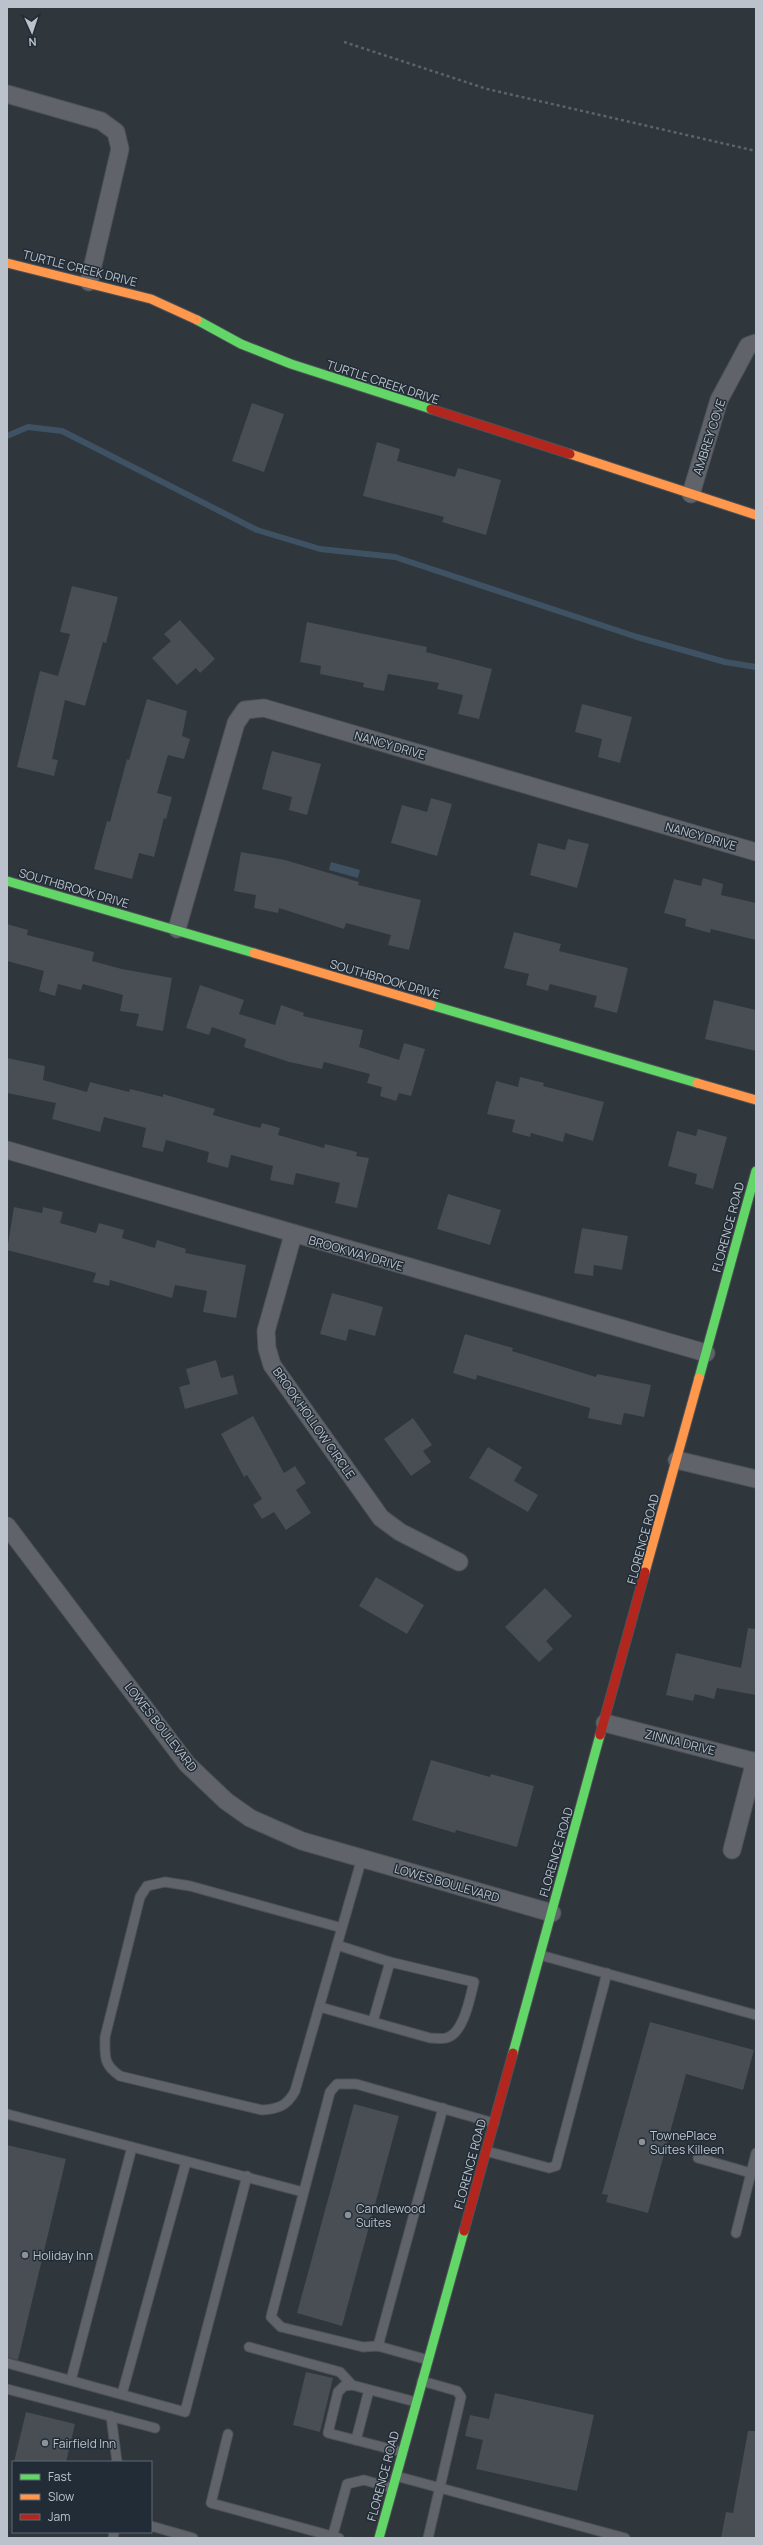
<svg xmlns="http://www.w3.org/2000/svg" width="763" height="2545" font-family="Manrope,sans-serif">
<style>
.water{fill:#3f5264}
.lines{fill:none;stroke-linecap:round;stroke-linejoin:round}
.stream{stroke:#3f5264;stroke-width:6}
.building{fill:#484e53}
.lane-casing{stroke:#4d5256;stroke-width:11}
.street-casing{stroke:#4d5256;stroke-width:19}
.fast-casing{stroke:#4d5256;stroke-width:11}
.slow-casing{stroke:#4d5256;stroke-width:11}
.jam-casing{stroke:#4d5256;stroke-width:11}
.path{stroke:#5d6368;stroke-width:2.5;stroke-dasharray:3 3;stroke-linecap:butt}
.lane{stroke:#60646a;stroke-width:9}
.street{stroke:#60646a;stroke-width:17}
.fast{stroke:#63d668;stroke-width:9}
.slow{stroke:#ff974d;stroke-width:9}
.jam{stroke:#b3261e;stroke-width:9}
.poi-dot{fill:#8a9199;stroke:#222c36;stroke-width:1.5}
.labels{text-anchor:middle;dominant-baseline:central;stroke-width:3;stroke-linejoin:round;paint-order:stroke}
.street-label{font-size:12px;fill:#bbc2cb;stroke:#222c36}
.poi-label{font-size:12px;fill:#bbc2cb;stroke:#222c36;text-anchor:start}
</style>
<rect width="100%" height="100%" fill="#2f363c"/>
<path class="water" d="M331,862L360,870L358,878L329,870Z"/>
<g class="lines">
<path class="stream" d="M7,436L28,427L62,431L257,530L320,549L395,557L637,637L725,662L756,667"/>
</g>
<g class="building">
<path d="M252,403L284,414L264,472L232,461Z"/>
<path d="M377,442L400,449L397,461L455,477L458,468L501,480L486,535L442,522L444,517L363,496Z"/>
<path d="M72,586L118,597L106,643L103,642L85,706L65,700L52,759L58,760L54,776L17,767L40,671L58,676L70,634L60,632Z"/>
<path d="M180,620L215,659L200,673L196,668L177,685L152,658L171,641L164,634Z"/>
<path d="M307,622L427,647L426,652L492,669L479,719L458,714L463,695L437,689L439,683L388,674L384,691L363,687L364,683L320,674L321,666L300,662Z"/>
<path d="M147,699L187,711L182,736L190,739L184,759L168,755L157,793L172,797L166,819L164,818L154,857L139,853L132,879L94,869L107,821L110,822L127,759L129,760Z"/>
<path d="M582,704L632,717L620,763L598,757L602,739L575,732Z"/>
<path d="M272,751L321,764L307,815L289,810L292,797L262,789Z"/>
<path d="M431,798L452,804L437,856L391,843L402,805L427,812Z"/>
<path d="M568,839L589,844L577,888L530,875L538,843L565,850Z"/>
<path d="M241,852L285,860L359,882L358,885L421,900L409,950L388,945L391,935L346,923L344,929L279,908L278,913L254,908L256,895L234,891Z"/>
<path d="M703,878L723,884L721,895L756,903V940L711,929L710,933L685,926L686,919L664,913L674,879L701,886Z"/>
<path d="M7,924L28,930L27,935L94,952L92,961L122,969L172,978L163,1031L136,1026L139,1014L120,1011L123,995L83,984L81,990L58,984L55,996L39,991L44,971L7,961Z"/>
<path d="M514,932L561,944L559,951L628,968L617,1013L594,1007L597,996L550,984L548,991L526,985L529,974L504,968Z"/>
<path d="M200,985L244,1000L239,1014L275,1025L281,1005L304,1013L303,1016L363,1030L359,1047L399,1060L404,1043L425,1049L411,1096L399,1093L396,1101L380,1096L382,1087L367,1083L370,1074L324,1062L322,1069L289,1062L244,1047L246,1039L212,1027L209,1035L186,1028Z"/>
<path d="M714,1000L756,1010V1051L705,1039Z"/>
<path d="M7,1058L45,1066L43,1080L87,1092L90,1082L129,1092L130,1089L163,1097V1094L215,1109L213,1115L260,1128L262,1123L280,1128L278,1135L324,1148L325,1144L357,1152L356,1156L369,1158L357,1208L335,1203L340,1183L296,1173L293,1185L270,1180L273,1166L231,1155L228,1168L207,1162L209,1152L166,1140L163,1152L142,1147L146,1128L104,1117L100,1132L52,1119L56,1103L7,1093Z"/>
<path d="M520,1077L544,1083L543,1086L604,1102L593,1141L565,1133L563,1142L531,1133L530,1137L512,1132L515,1120L487,1114L496,1081L518,1087Z"/>
<path d="M698,1129L727,1137L713,1189L695,1184L697,1174L668,1166L677,1131L696,1136Z"/>
<path d="M448,1194L501,1210L490,1245L437,1229Z"/>
<path d="M14,1207L42,1213L43,1207L63,1212L60,1223L96,1233L99,1223L124,1230L122,1238L155,1248L157,1240L186,1249L185,1253L246,1265L236,1318L203,1312L207,1291L175,1285L172,1298L110,1280L109,1286L93,1282L96,1273L7,1250Z"/>
<path d="M582,1228L628,1236L622,1270L594,1265L593,1276L574,1273Z"/>
<path d="M332,1293L383,1307L375,1336L349,1329L346,1341L320,1334Z"/>
<path d="M465,1334L513,1348L512,1351L596,1377L597,1374L651,1385L644,1417L624,1413L621,1425L588,1418L590,1408L477,1375L476,1380L453,1373Z"/>
<path d="M216,1360L221,1378L233,1375L238,1394L185,1409L179,1387L190,1384L186,1369Z"/>
<path d="M253,1416L284,1473L295,1466L306,1483L296,1490L311,1513L286,1530L274,1512L262,1519L253,1505L262,1499L247,1475L244,1477L221,1434Z"/>
<path d="M413,1418L432,1445L423,1451L431,1462L411,1476L384,1439Z"/>
<path d="M488,1447L522,1467L514,1481L538,1495L528,1512L469,1478Z"/>
<path d="M376,1577L424,1605L407,1634L359,1606Z"/>
<path d="M545,1588L572,1616L546,1641L553,1649L539,1662L505,1627Z"/>
<path d="M748,1628L756,1629V1695L717,1688L714,1699L695,1694L693,1701L666,1695L676,1653L741,1668Z"/>
<path d="M431,1760L490,1777L491,1774L534,1786L517,1847L456,1830L455,1833L412,1820Z"/>
<path d="M650,2022L754,2050L743,2090L686,2074L648,2213L606,2202L608,2195L602,2194Z"/>
<path d="M354,2104L399,2116L342,2326L297,2313Z"/>
<path d="M7,2145L66,2159L18,2360L7,2357Z"/>
<path d="M306,2372L333,2378L320,2432L293,2425Z"/>
<path d="M495,2393L594,2415L577,2491L476,2469L483,2440L465,2436L470,2415L489,2419Z"/>
<path d="M26,2412L75,2424L66,2462H14Z"/>
<path d="M748,2431H756V2538H721L726,2512L733,2513Z"/>
</g>
<g class="lines">
<defs>
<g id="lane">
<path d="M342,1928L190,1886L165,1882L147,1886L140,1897L105,2037C105,2057 103,2064 120,2076L262,2110C278,2109 287,2106 295,2091L362,1858"/>
<path d="M540,1955L756,2015"/>
<path d="M320,2007L430,2038C435,2038 442,2039 446,2038C464,2034 470,1997 474,1982L390,1962L337,1945"/>
<path d="M373,2021L390,1962"/>
<path d="M7,2114L303,2192"/>
<path d="M486,2151L549,2168L556,2166L607,1973"/>
<path d="M698,2158L751,2173"/>
<path d="M736,2233L756,2153"/>
<path d="M378,2346L443,2108"/>
<path d="M249,2347L340,2372L352,2385L416,2402"/>
<path d="M428,2360L378,2346L363,2347L281,2327L271,2317L330,2092L337,2084H356L494,2123"/>
<path d="M7,2363L185,2412L247,2176"/>
<path d="M71,2380L132,2147"/>
<path d="M422,2381L457,2391L461,2397L428,2538"/>
<path d="M352,2385L344,2386L338,2392L328,2433L402,2452"/>
<path d="M7,2389L155,2428"/>
<path d="M122,2394L186,2162"/>
<path d="M111,2416L117,2462"/>
<path d="M228,2434L211,2503L339,2538"/>
<path d="M356,2440L369,2390"/>
<path d="M396,2476L625,2538"/>
<path d="M151,2526L193,2538"/>
<path d="M113,2538L114,2532"/>
<path d="M332,2538L347,2484L364,2480L392,2488"/>
</g>
<g id="street">
<path d="M7,94L101,121L116,132L120,149L89,282"/>
<path d="M691,494L719,400L748,346L756,343"/>
<path d="M177,929L236,723L245,710L264,708L756,852"/>
<path d="M7,1150L706,1353"/>
<path d="M293,1235L266,1331L267,1348L272,1365L381,1518L400,1532L459,1562"/>
<path d="M677,1460L756,1479"/>
<path d="M7,1526L187,1764L226,1801L250,1818L302,1841L552,1913"/>
<path d="M605,1723L756,1762"/>
<path d="M732,1850L755,1761"/>
</g>
<g id="fast">
<path d="M197,320L241,344L291,364L431,409"/>
<path d="M7,881L254,953"/>
<path d="M431,1005L697,1083"/>
<path d="M699,1378L756,1171"/>
<path d="M513,2053L600,1735"/>
<path d="M379,2538L464,2231"/>
</g>
<g id="slow">
<path d="M7,263L151,299L197,320"/>
<path d="M570,454L756,515"/>
<path d="M254,953L431,1005"/>
<path d="M697,1083L756,1100"/>
<path d="M645,1572L699,1378"/>
</g>
<g id="jam">
<path d="M431,409L570,454"/>
<path d="M600,1735L645,1572"/>
<path d="M464,2231L513,2053"/>
</g>
</defs>
<use href="#lane" class="lane-casing"/>
<use href="#street" class="street-casing"/>
<use href="#fast" class="fast-casing"/>
<use href="#slow" class="slow-casing"/>
<use href="#jam" class="jam-casing"/>
<path class="path" d="M344,42L487,89L756,151"/>
<use href="#lane" class="lane"/>
<use href="#street" class="street"/>
<use href="#fast" class="fast"/>
<use href="#slow" class="slow"/>
<use href="#jam" class="jam"/>
</g>
<g class="poi-dot">
<circle cx="642" cy="2142" r="4"/>
<circle cx="348" cy="2215" r="4"/>
<circle cx="25" cy="2255" r="4"/>
<circle cx="45" cy="2443" r="4"/>
</g>
<g class="labels">
<g class="street-label">
<text transform="translate(80 268) rotate(14)">TURTLE CREEK DRIVE</text>
<text transform="translate(383 382) rotate(18)">TURTLE CREEK DRIVE</text>
<text transform="translate(709 437) rotate(-72)">AMBREY COVE</text>
<text transform="translate(390 745) rotate(16)">NANCY DRIVE</text>
<text transform="translate(701 836) rotate(16)">NANCY DRIVE</text>
<text transform="translate(74 888) rotate(16)">SOUTHBROOK DRIVE</text>
<text transform="translate(385 979) rotate(16)">SOUTHBROOK DRIVE</text>
<text transform="translate(728 1227) rotate(-75)">FLORENCE ROAD</text>
<text transform="translate(356 1253) rotate(16)">BROOKWAY DRIVE</text>
<text transform="translate(314 1423) rotate(55)">BROOK HOLLOW CIRCLE</text>
<text transform="translate(643 1539) rotate(-75)">FLORENCE ROAD</text>
<text transform="translate(161 1727) rotate(52)">LOWES BOULEVARD</text>
<text transform="translate(680 1742) rotate(14)">ZINNIA DRIVE</text>
<text transform="translate(556 1852) rotate(-74)">FLORENCE ROAD</text>
<text transform="translate(447 1883) rotate(16)">LOWES BOULEVARD</text>
<text transform="translate(470 2164) rotate(-75)">FLORENCE ROAD</text>
<text transform="translate(383 2476) rotate(-75)">FLORENCE ROAD</text>
</g>
<g class="poi-label">
<text x="650" y="2135">TownePlace<tspan x="650" dy="14">Suites Killeen</tspan></text>
<text x="356" y="2208">Candlewood<tspan x="356" dy="14">Suites</tspan></text>
<text x="33" y="2255">Holiday Inn</text>
<text x="53" y="2443">Fairfield Inn</text>
</g>
</g>
<rect width="763" height="2545" fill="none" stroke="#bbc2cb" stroke-width="16"/>
<rect x="12" y="2461" width="140" height="72" fill="#222c36" stroke="#5f6872"/>
<rect x="20" y="2474" width="20" height="6" fill="#63d668" stroke="#5f6872"/>
<text x="48" y="2481" font-size="12" fill="#bbc2cb">Fast</text>
<rect x="20" y="2494" width="20" height="6" fill="#ff974d" stroke="#5f6872"/>
<text x="48" y="2501" font-size="12" fill="#bbc2cb">Slow</text>
<rect x="20" y="2514" width="20" height="6" fill="#b3261e" stroke="#5f6872"/>
<text x="48" y="2521" font-size="12" fill="#bbc2cb">Jam</text>
<g transform="translate(32 32) rotate(177)" stroke="#222c36" stroke-width="3" paint-order="stroke">
<path d="M0-3L7 15L0 10L-7 15Z" fill="#bbc2cb"/>
<text y="-6" font-size="11" font-weight="bold" text-anchor="middle" fill="#bbc2cb">N</text>
</g>
</svg>
